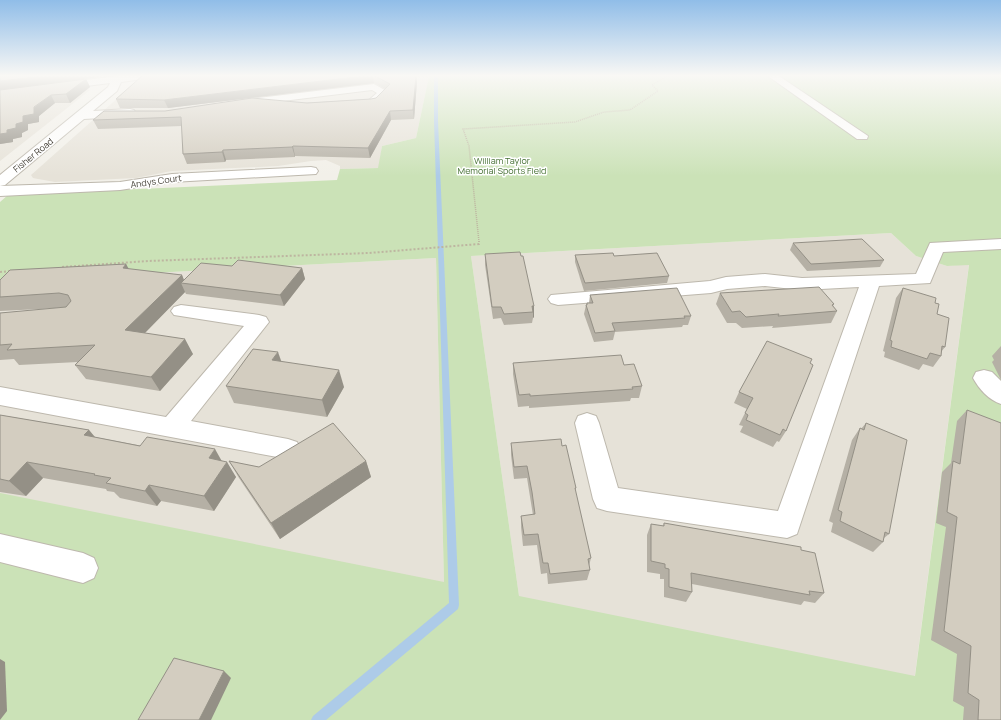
<svg xmlns="http://www.w3.org/2000/svg" width="1001" height="720" font-family="Manrope,sans-serif">
<style>
.residential{fill:#e6e2d8}
.green{fill:#cbe2b7;fill-rule:evenodd}
.lines{fill:none;stroke-linecap:round;stroke-linejoin:round}
.stream{fill:#adcbe8;fill-rule:evenodd}
.minor-casing{stroke:#bdb8ad;stroke-width:2}
.path-far1{stroke:#bdb5a0;stroke-width:1.5;stroke-dasharray:1 1;stroke-linecap:butt}
.path{stroke:#bdb5a0;stroke-width:2;stroke-dasharray:2 2;stroke-linecap:butt}
.minor{fill:#fff;fill-rule:evenodd}
.wall{fill:#b5b0a5}
.shaded-wall{fill:#949086}
.building{fill:#d3cdc0;stroke:#949086}
.labels{text-anchor:middle;dominant-baseline:central;stroke-width:3;stroke-linejoin:round;paint-order:stroke}
.far-street-label{font-size:9px;fill:#454138;stroke:#fff}
.far-park-label{font-size:9px;fill:#457033;stroke:#fff}
</style>
<rect width="100%" height="100%" fill="#f2f0e9"/>
<g class="residential">
<path d="M184,76H429L416,138L382,146L379,168L340,169V166L326,160L311,161L278,166L172,171L136,178L55,182L38,179L33,178L31,175L129,88L135,84Z"/>
<path d="M87,89L90,90L0,161V99Z"/>
<path d="M891,233L916,256L947,266L969,264L909,720H0V281L436,258L444,582L519,596L471,256Z"/>
</g>
<path class="green" d="M429,76H1001V720H0V493L444,582L436,258L0,281V202L8,195L337,180L340,169L378,168L382,146L416,138ZM891,233L916,256L947,266L969,265L915,676L519,596L471,256Z"/>
<g class="lines">
<path class="stream" d="M434,76H438V121L459,605L458,609L326,720H311L313,716L449,603L434,121Z"/>
<defs>
<g id="minor">
<path d="M117,76H148L143,79L121,82L117,91L93,111L130,109L134,110L136,113L134,116L84,119L5,185L0,186V175L108,87L110,83L0,97V91Z"/>
<path d="M768,76H779L868,136L867,139H857Z"/>
<path d="M374,84L390,93C382,103 371,110 358,106L356,104L358,102L369,100L377,93L372,90L242,106L238,105L236,103L238,101L242,100Z"/>
<path d="M311,167L316,168L318,171L316,174L172,182L120,190L0,196V186L120,182L172,174Z"/>
<path d="M1001,239V249L943,252L930,283L879,286L797,534L787,538L607,511L597,508L593,499L575,423L578,416L587,413L596,416L599,423L618,488L778,511L859,287L802,290L765,286L727,289L711,293L558,305L551,303L548,299L551,295L710,281L726,277L765,274L802,278L916,274L930,243Z"/>
<path d="M181,305L259,315L266,317L269,322L191,421L288,439L297,442L301,449L297,456L288,459L0,405V387L166,417L244,326L174,315L171,311L174,307Z"/>
<path d="M984,370L992,372L1001,381V404C989,400 979,389 973,378L976,372Z"/>
<path d="M0,534L83,553L94,558L98,568L94,578L83,583L0,562Z"/>
</g>
</defs>
<use href="#minor" class="minor-casing"/>
<path class="path-far1" d="M479,242L469,146L463,129L575,122L604,112L630,110L658,91L652,85L667,76"/>
<g class="path">
<path d="M62,267L148,261L369,253L479,244V241"/>
<path d="M0,272L11,271"/>
</g>
<use href="#minor" class="minor"/>
</g>
<g class="wall">
<path d="M0,76L100,77L20,87L86,79L90,87L70,103H55L39,116V122L28,124V130L22,133V137L13,139V142L0,144Z"/>
<path d="M142,76H417V82L414,119L391,120L370,158L295,156V157L226,160L225,162L187,164L183,154L182,126L98,129L93,120L165,111L371,99L376,98L385,89L374,83L168,108H120L116,99Z"/>
<path d="M793,243L884,260L880,267L807,271L790,250Z"/>
<path d="M485,254L534,306V317L533,318L532,323L504,325L501,318L493,319L485,265Z"/>
<path d="M575,255L614,256L669,276L667,283L584,291L575,262Z"/>
<path d="M126,264L128,269L182,275L184,280L232,266L302,268L305,279L284,306L186,294L185,292L145,333L193,354L160,391L86,379L75,365L78,362L19,365L14,359L0,360V313L60,308L0,311V280Z"/>
<path d="M903,288L935,303L937,314L945,347L941,352V356L933,367L923,364L919,370L884,357L885,352L883,351L896,298Z"/>
<path d="M720,293L834,304L833,306L837,311L831,323L772,328L773,326L742,328L736,323H727L716,304Z"/>
<path d="M590,295L691,316L688,325H683L682,327L615,332L613,340L594,342L584,314L586,305L587,303H589Z"/>
<path d="M767,341L786,431L779,442L777,441L773,447L740,432L743,426L739,425L747,409L734,403L739,392Z"/>
<path d="M1001,346V380L992,362L994,360L992,356Z"/>
<path d="M281,362L344,387L327,417L234,403L226,386Z"/>
<path d="M513,363L624,365L642,386L639,398H631L630,401L529,408V406L518,407L513,374Z"/>
<path d="M967,410L1001,720H963L964,707L953,701L957,654L931,640L946,527L936,523L942,472L951,463L957,421Z"/>
<path d="M0,415L89,430L95,437L222,461L236,477L214,511L161,501L157,506L120,498L114,492L107,491L106,489L43,478L26,496L0,492Z"/>
<path d="M866,423L889,534L884,538L883,542L873,552L831,532L833,523L829,521L852,440L860,428L861,429Z"/>
<path d="M511,443L562,446L576,488L575,491L591,558L589,566L590,570L587,580L548,584L547,573L541,574L537,545L523,546L521,527V516L533,515L531,503L527,478L514,479L511,455Z"/>
<path d="M229,461L259,467L366,461L371,477L280,539L239,478Z"/>
<path d="M664,523L801,550L824,593L815,603L804,601L801,605L692,584V592L686,602L664,597V579H660V574L647,572V535L651,524L663,526Z"/>
</g>
<g class="shaded-wall">
<path d="M44,76H101L100,77L0,90V81Z"/>
<path d="M363,76H373L374,83L168,108L164,100Z"/>
<path d="M416,76L417,82L414,119L413,110Z"/>
<path d="M86,79L90,87L70,103L66,94Z"/>
<path d="M51,95L55,103L39,116V122L28,124V130L22,133V137L13,139V142L0,144V134L16,124L23,116Z"/>
<path d="M390,111L391,120L370,158L368,148Z"/>
<path d="M293,146L295,156V157L292,147Z"/>
<path d="M223,150L226,160L225,162L222,152Z"/>
<path d="M126,264L134,278L123,268Z"/>
<path d="M302,268L305,279L284,306L280,295Z"/>
<path d="M182,275L185,283H181L185,292L134,344L125,330Z"/>
<path d="M532,306H534V317L533,318V312Z"/>
<path d="M185,339L193,354L160,391L151,377Z"/>
<path d="M278,352L284,369L272,360Z"/>
<path d="M339,370L344,387L327,417L322,400Z"/>
<path d="M89,430L102,446L84,435Z"/>
<path d="M215,449L224,465L209,458Z"/>
<path d="M366,461L371,477L280,539L271,523Z"/>
<path d="M27,462L43,478L26,496L9,481Z"/>
<path d="M227,462L236,477L214,511L204,496Z"/>
<path d="M149,485L161,501L157,506L145,491Z"/>
<path d="M0,659L5,662L7,711L0,720Z"/>
<path d="M224,671L231,678L211,720H199Z"/>
</g>
<g class="building">
<path d="M0,76H44L0,81Z"/>
<path d="M142,76H363L164,100L116,99Z"/>
<path d="M375,76H416L413,110L390,111L368,148L293,146L292,147L223,150L222,152L183,154L181,117L93,120L104,111H165L252,98L307,103L371,99L376,98L390,84Z"/>
<path d="M86,79L66,94L51,95L34,107V114L23,116V122L16,124V128L7,130V133L0,134V90Z"/>
<path d="M862,239L884,260L811,264L793,243Z"/>
<path d="M520,252L521,256H523L534,306H532L533,312L504,314L501,307H492L485,254Z"/>
<path d="M613,253L614,256L657,253L669,276L585,283L575,255Z"/>
<path d="M238,260L302,268L280,295L181,283L201,263L232,266Z"/>
<path d="M126,264L123,268L182,275L125,330L185,339L151,377L75,365L95,345L7,350L12,344L0,345V313L66,307L71,301L68,295L59,293L0,297V280L10,270Z"/>
<path d="M819,287L834,304L832,305L837,311L778,316L779,314L746,317L740,311L732,312L720,293Z"/>
<path d="M677,288L691,316H684L685,318L612,323L615,331L595,333L586,305H587V303H593L590,295Z"/>
<path d="M903,288L936,298L935,303L939,304L937,314L949,318L945,347L942,346L941,356L930,353L927,359L891,347L892,341L890,340Z"/>
<path d="M767,341L812,359L810,363L813,365L786,431L783,429L780,435L746,420L748,415L745,413L753,398L739,392Z"/>
<path d="M253,349L278,352L272,360L339,370L322,400L226,386Z"/>
<path d="M621,355L624,365L634,364L642,386L632,387L633,389L530,396V394L519,395L513,363Z"/>
<path d="M967,410L1001,423V720H978L979,700L968,693L971,646L944,631L957,517L947,512L953,461L960,464Z"/>
<path d="M0,415L89,430L84,435L140,446L147,437L215,449L209,458L227,462L204,496L149,485L145,491L106,483L111,478L94,475L95,474L27,462L9,481L0,479Z"/>
<path d="M333,423L366,461L271,523L229,461L259,467Z"/>
<path d="M866,423L907,440L889,534L885,532L883,542L840,521L842,512L838,510L860,428L864,430Z"/>
<path d="M561,439L562,446L566,445L576,488H575L591,558L588,559L590,570L550,574L548,563H543L538,534L524,535L521,516L535,514L532,492L527,466L514,467L511,443Z"/>
<path d="M664,523L801,547V550L815,553L824,593L809,591L810,595L691,573L692,592L669,587V569L665,568V564L651,561V524L664,526Z"/>
<path d="M174,658L224,671L199,720H138Z"/>
</g>
<linearGradient id="sky" x2="0" y2="1"><stop stop-color="#90bde8"/><stop offset="0.43" stop-color="#f9f8f5"/><stop offset="1" stop-color="#f9f8f5" stop-opacity="0"/></linearGradient>
<rect width="1001" height="176" fill="url(#sky)"/>
<g class="labels">
<g class="far-street-label">
<text transform="translate(33 155) rotate(-39)">Fisher Road</text>
<text transform="translate(156 181) rotate(-8)">Andys Court</text>
</g>
<g class="far-park-label">
<text x="502" y="160">William Taylor<tspan x="502" dy="10">Memorial Sports Field</tspan></text>
</g>
</g>
</svg>
